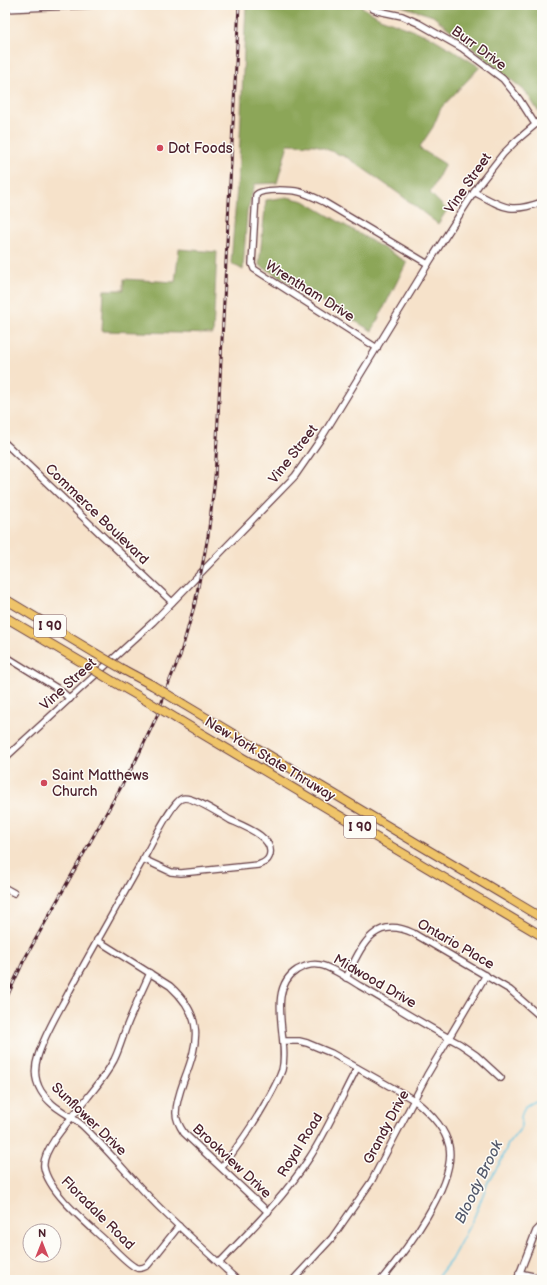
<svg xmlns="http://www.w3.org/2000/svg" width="547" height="1285" font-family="'Balsamiq Sans',sans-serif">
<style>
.forest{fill:#8ca658;stroke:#6b6242}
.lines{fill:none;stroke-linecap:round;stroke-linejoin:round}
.stream{stroke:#63c4e1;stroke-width:1.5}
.minor-casing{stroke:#643c43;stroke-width:8}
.highway-casing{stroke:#643c43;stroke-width:10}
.minor{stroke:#fff;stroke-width:5.5}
.highway{stroke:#efc469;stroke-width:8}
.rail-casing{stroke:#4a1f2b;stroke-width:3}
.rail{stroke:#fdfcf7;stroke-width:1.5;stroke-dasharray:4.5;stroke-linecap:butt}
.highway-bridge-casing{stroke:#643c43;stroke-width:10;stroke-linecap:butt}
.highway-bridge{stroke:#efc469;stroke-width:8}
.poi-dot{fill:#d1495b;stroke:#fdfcf7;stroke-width:1.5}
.labels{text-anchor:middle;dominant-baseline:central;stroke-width:3;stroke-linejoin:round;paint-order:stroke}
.shield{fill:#fdfcf7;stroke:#806168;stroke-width:1}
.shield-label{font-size:13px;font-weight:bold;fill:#4a1f2b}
.street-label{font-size:14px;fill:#4a1f2b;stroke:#fdfcf7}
.poi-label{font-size:14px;fill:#4a1f2b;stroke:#fdfcf7;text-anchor:start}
.water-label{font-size:15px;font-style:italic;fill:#53596b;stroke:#fdfcf7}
</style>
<rect width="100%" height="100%" fill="#fdfcf7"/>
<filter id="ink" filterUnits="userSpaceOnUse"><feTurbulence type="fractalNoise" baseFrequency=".025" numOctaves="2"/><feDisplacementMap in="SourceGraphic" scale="8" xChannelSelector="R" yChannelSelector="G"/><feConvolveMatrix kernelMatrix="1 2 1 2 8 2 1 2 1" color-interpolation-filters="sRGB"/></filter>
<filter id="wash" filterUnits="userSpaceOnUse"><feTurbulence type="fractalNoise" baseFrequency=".012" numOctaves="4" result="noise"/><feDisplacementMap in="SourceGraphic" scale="16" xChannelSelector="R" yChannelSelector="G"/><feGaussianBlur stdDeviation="0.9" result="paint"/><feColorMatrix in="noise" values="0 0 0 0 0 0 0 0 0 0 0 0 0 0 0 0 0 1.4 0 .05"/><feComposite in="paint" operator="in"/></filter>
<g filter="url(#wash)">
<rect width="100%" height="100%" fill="#f6e2ca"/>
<g class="forest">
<path d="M246,5H362V7L380,18L431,37L480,67L441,108L433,127L419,148L445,164L430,193L447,210L438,224L398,193L348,158L316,145L288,144L277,183L255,184L247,212L243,270L231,263L239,161Z"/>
<path d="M398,5H542V109L538,111L526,92L433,16Z"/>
<path d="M287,197L304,201L407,262L372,331L259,265L266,200Z"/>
<path d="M179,249L217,252L213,334L102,331L104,290H124V279L175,282Z"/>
</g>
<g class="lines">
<path class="stream" d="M435,1280L451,1260L475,1215L488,1182L501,1161L508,1144L521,1128C520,1109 523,1105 542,1099"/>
</g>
</g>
<g filter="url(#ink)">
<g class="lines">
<defs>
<g id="minor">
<path d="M371,5L373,9L378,11L402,16L418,23L462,48L503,79L519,99L535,124"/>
<path d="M5,9L93,5"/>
<path d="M474,192C503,207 509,214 542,202"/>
<path d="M377,348L254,269L252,264L256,195C262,188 291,190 300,192C308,194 316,198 324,202L428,264"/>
<path d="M5,443L172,602"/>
<path d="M5,656L60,690L70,699"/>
<path d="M5,758L153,622L295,476L322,437L428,264L478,186L503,154L516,141L542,119"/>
<path d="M143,859L171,872L181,873L258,865C263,863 267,862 269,857C277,838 243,826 230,820C221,815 190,794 181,799C171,804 150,847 144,858C119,902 94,946 70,990C59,1011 45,1033 38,1056C34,1068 35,1081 41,1091C51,1108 70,1114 83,1126C110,1152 133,1181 159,1207C184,1232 211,1255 237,1280"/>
<path d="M5,888L14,893"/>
<path d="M97,940L170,986C204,1017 199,1041 184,1080C180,1091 176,1102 176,1113C176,1120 180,1127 184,1133L268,1212"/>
<path d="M150,973C142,990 135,1006 128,1023C123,1035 120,1048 114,1060C107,1073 98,1085 88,1097C77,1112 41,1149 44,1167C48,1192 89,1225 107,1242C113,1248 130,1266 137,1268C141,1269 145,1267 148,1265L179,1226"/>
<path d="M346,978C361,948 373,914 413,933L510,990L542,1018"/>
<path d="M284,1041H299L307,1043L331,1053L414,1100C428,1111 445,1127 449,1146C457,1183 405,1252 381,1280"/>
<path d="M222,1167C239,1145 255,1122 269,1097C274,1088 279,1079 282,1070C290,1040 265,990 297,970C304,966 312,963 320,965C332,967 350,980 360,986C393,1005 426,1026 460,1044L476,1055L501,1078"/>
<path d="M219,1263C252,1229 285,1196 310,1157C328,1129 341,1098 357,1068"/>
<path d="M519,1273L542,1278"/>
<path d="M293,1280L332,1238L371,1182L427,1075L486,975"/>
<path d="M517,1280L536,1231L542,1225"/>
</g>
<g id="highway">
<path d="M5,599L95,653"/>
<path d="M5,617L83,663"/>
<path d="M124,670L152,685"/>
<path d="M112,681L147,701"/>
<path d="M183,704L542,918"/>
<path d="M177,719L542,936"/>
</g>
</defs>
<use href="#minor" class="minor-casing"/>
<use href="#highway" class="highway-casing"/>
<use href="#minor" class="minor"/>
<use href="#highway" class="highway"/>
<defs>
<path id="rail" d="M5,1001L24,960L135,762L157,716L169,682L180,656L195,603L208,536L215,478L239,5"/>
</defs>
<use href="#rail" class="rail-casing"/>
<use href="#rail" class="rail"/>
<defs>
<g id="highway-bridge">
<path d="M95,653L124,670"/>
<path d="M83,663L112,681"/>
<path d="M152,685L183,704"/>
<path d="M147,701L177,719"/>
</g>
</defs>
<use href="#highway-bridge" class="highway-bridge-casing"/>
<use href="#highway-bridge" class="highway-bridge"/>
</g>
</g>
<g class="poi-dot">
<circle cx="160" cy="148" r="4"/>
<circle cx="44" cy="783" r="4"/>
</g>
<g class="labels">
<g class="shield">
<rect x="34" y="615" width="32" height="22" rx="3"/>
<rect x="344" y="816" width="32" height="22" rx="3"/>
</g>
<g class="shield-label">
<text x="50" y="626">I 90</text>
<text x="360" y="827">I 90</text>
</g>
<g class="street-label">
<text transform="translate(479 48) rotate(36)">Burr Drive</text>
<text transform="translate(468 183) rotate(-55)">Vine Street</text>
<text transform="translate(310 291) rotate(32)">Wrentham Drive</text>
<text transform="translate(293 454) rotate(-52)">Vine Street</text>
<text transform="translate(97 514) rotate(44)">Commerce Boulevard</text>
<text transform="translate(68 684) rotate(-42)">Vine Street</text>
<text transform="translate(270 759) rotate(31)">New York State Thruway</text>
<text transform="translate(456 944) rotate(30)">Ontario Place</text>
<text transform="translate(375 981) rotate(30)">Midwood Drive</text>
<text transform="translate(89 1119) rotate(44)">Sunflower Drive</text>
<text transform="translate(386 1127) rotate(-62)">Grandy Drive</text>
<text transform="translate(300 1145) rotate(-58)">Royal Road</text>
<text transform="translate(232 1161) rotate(43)">Brookview Drive</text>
<text transform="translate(98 1213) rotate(45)">Floradale Road</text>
</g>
<g class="poi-label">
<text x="168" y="148">Dot Foods</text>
<text x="52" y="775">Saint Matthews<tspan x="52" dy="16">Church</tspan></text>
</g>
<g class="water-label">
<text transform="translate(479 1182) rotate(-64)">Bloody Brook</text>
</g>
</g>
<rect width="547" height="1285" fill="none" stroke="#fdfcf7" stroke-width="20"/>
<g transform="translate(42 1243)"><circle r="19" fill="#fdfcf7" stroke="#b5a4a5"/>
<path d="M0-3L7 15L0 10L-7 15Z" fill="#d1495b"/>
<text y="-6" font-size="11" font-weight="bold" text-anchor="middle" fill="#4a1f2b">N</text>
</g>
</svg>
